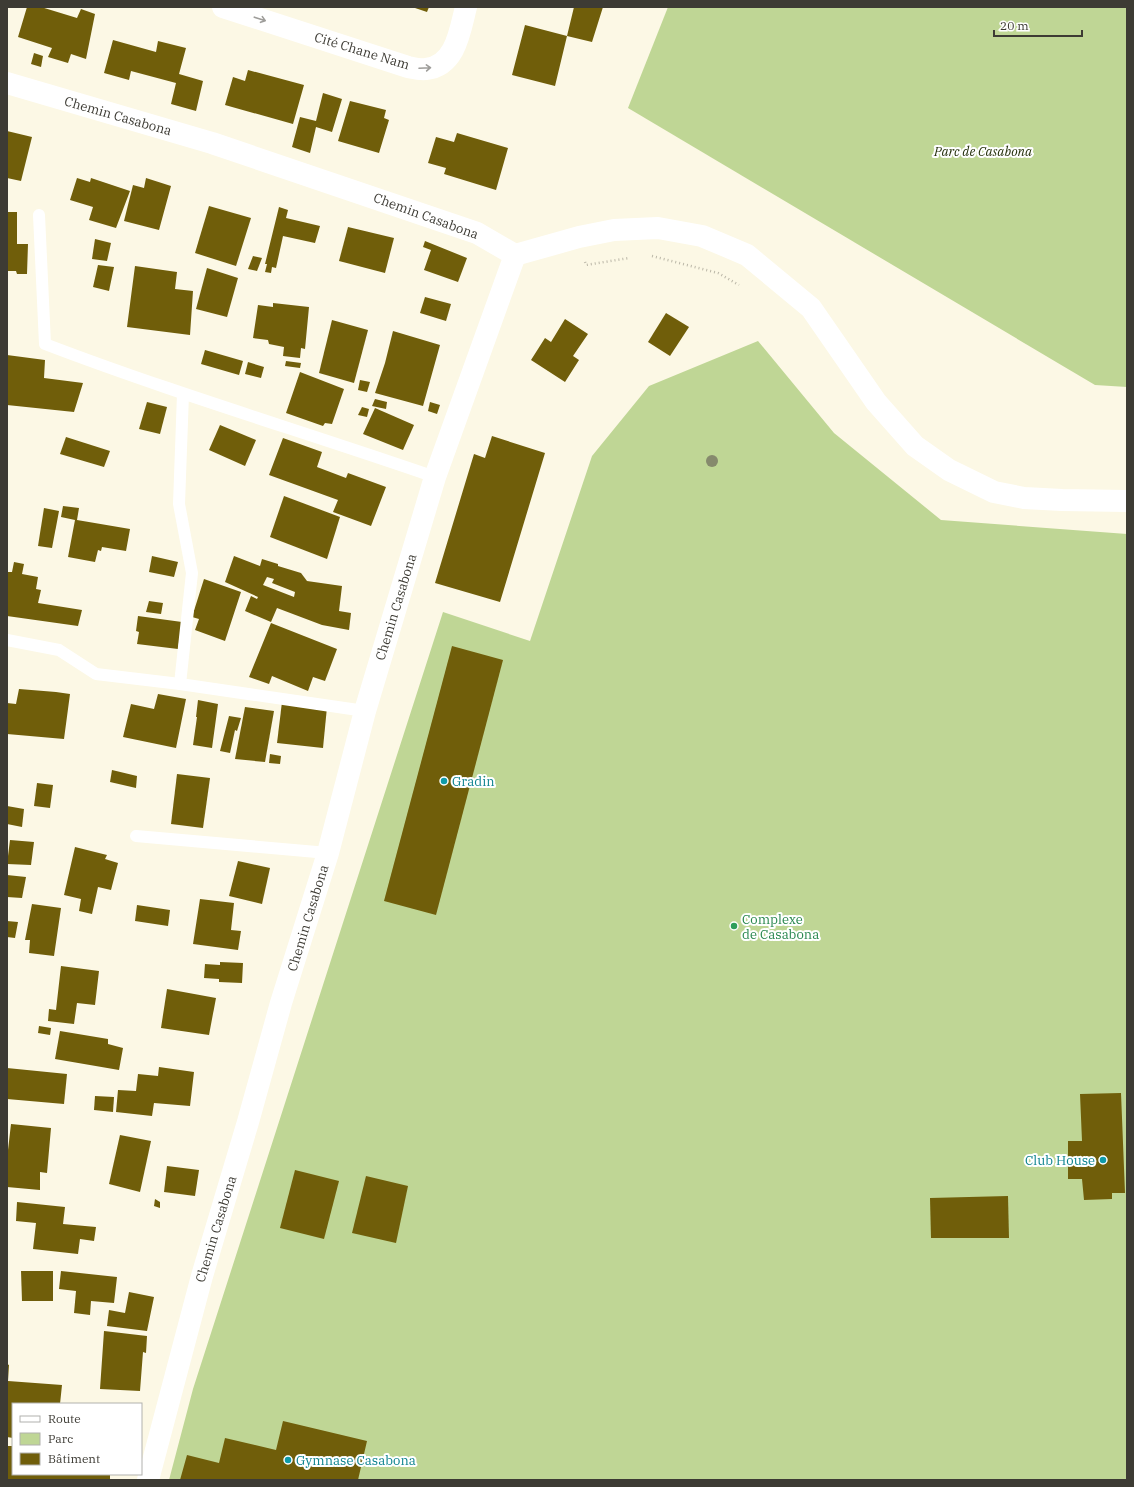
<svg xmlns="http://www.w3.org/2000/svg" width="1134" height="1487" font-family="'IBM Plex Serif',serif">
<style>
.green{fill:#bfd695}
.building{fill:#705e0a;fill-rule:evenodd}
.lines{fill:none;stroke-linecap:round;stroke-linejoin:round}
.path{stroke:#bbb7a8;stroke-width:2.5;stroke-dasharray:1 3;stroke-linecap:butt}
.service{stroke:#fff;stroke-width:12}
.minor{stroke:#fff;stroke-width:22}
.tree{fill:#868a6d}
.oneway{stroke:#9e9d9a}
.culture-dot{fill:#0f9aa8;stroke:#fff;stroke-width:1.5}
.leisure-dot{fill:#2e9e5b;stroke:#fff;stroke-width:1.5}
.labels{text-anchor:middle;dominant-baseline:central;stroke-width:4;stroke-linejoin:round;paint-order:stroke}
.street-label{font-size:13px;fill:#3d3b34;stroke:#fff}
.park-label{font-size:13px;font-style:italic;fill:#25300b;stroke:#fff}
.culture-label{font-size:13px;fill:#0d838f;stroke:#fff;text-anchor:start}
.leisure-label{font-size:13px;fill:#27864d;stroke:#fff;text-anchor:start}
</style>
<rect width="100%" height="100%" fill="#fcf8e5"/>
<g class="green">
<path d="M668,7H1127V387L1095,385L628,108Z"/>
<path d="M758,341L834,433L941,520L1127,534V1480H169L193,1389L443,612L530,641L592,456L649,386Z"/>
</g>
<g class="building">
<path d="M27,7H41L77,18L81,9L95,14L86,59L71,54L68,63L48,57L52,48L18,37Z"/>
<path d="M412,7H429L427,12Z"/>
<path d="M574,7H603L592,42L567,36L555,86L512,75L525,25L567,36Z"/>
<path d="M113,40L156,52L158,41L186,48L179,74L203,81L196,111L171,104L176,83L131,71L129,80L104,73Z"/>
<path d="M34,53L43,56L41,67L31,64Z"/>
<path d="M248,70L304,85L293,124L225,105L233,77L245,81Z"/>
<path d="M323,93L342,99L332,132L316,127L310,153L292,147L300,117L316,121Z"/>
<path d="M350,101L386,110L384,118L389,120L379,153L338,141Z"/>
<path d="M7,131L32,137L21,181L7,178Z"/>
<path d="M457,133L508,148L496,190L444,174L446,168L428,163L436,137L454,142Z"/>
<path d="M77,178L90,182L91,178L130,191L116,228L89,220L93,207L70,200Z"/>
<path d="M146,178L171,186L159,230L124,221L133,185L144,188Z"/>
<path d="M209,206L251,218L236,266L195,253Z"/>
<path d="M279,207L288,210L286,218L320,226L315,243L283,236L276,268L272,267L271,273L265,272L267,264H265Z"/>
<path d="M7,212H17V244H28L27,274H17L16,271H7Z"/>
<path d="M348,227L394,238L385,273L339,261Z"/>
<path d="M95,239L111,243L107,261L92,259Z"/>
<path d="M425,241L467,258L458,282L424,270L431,250L423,247Z"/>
<path d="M253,256L262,258L257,271L248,269Z"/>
<path d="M98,265L114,267L109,291L93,287Z"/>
<path d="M135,266L177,272L175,289L193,291L190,335L127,327Z"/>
<path d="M207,268L238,278L227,317L196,309Z"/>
<path d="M425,297L451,304L446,321L420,313Z"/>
<path d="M273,303L309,307L305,349L301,348L300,358L283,356L284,347L269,344L268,340L253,338L258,305L273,307Z"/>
<path d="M666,313L689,327L670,356L648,342Z"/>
<path d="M565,319L588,334L573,356L579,360L565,382L531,360L545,338L551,342Z"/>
<path d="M332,320L368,330L354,383L319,373Z"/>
<path d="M393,331L440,345L423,406L375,393L385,363Z"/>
<path d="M205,350L243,361L239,375L201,364Z"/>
<path d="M7,355L45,360L44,378L83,383L74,412L7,405Z"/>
<path d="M286,361L301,363L300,368L285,366Z"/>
<path d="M248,362L264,367L261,378L245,374Z"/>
<path d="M300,372L344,389L332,424L325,423L323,426L286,413Z"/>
<path d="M360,380L370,382L367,392L358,390Z"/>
<path d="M375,399L387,402L386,409L372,406Z"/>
<path d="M147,402L167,407L160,434L139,429Z"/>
<path d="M430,402L440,405L437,414L428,411Z"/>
<path d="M362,407L369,409L367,417L358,415Z"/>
<path d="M375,408L414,425L403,450L363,434Z"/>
<path d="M220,425L256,440L245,466L209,450Z"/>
<path d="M492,436L545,453L500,602L435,583L474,454L485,458Z"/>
<path d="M66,437L110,451L104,467L60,454Z"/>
<path d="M283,438L322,452L317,467L346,478L348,473L386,487L371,526L333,512L338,500L269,475Z"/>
<path d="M284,496L340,517L327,559L270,537Z"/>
<path d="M63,506L79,508L77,520L130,529L126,551L102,547L101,551L98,550L95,562L68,557L75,520L61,517Z"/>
<path d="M44,508L59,511L52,548L38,546Z"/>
<path d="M152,556L178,562L174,577L149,572Z"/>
<path d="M234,556L260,566L262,559L278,564V566L301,573L307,581L342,586L339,611L351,613L349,630L322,625L277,608L271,622L245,611L251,596L257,599L258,597L225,582ZM267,577L274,579L272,583L295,592L294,597L263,585Z"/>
<path d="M14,562L24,564L22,574L38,577L36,589L41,590L38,603L82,610L78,626L7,616V572H12Z"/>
<path d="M204,579L241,592L225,641L195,630L199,619L192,617Z"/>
<path d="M149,601L163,603L161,614L146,612Z"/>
<path d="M138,616L182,622L178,649L137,644L139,632L136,631Z"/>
<path d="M271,623L337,649L325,681L313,677L308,691L272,676L269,684L249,677Z"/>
<path d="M452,646L503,660L436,915L384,901Z"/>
<path d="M19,689L56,692L70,694L64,739L7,734V703L16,704Z"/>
<path d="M158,694L186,699L176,748L123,737L131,704L154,709Z"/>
<path d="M198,700L218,704L212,748L193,745L197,717H196Z"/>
<path d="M282,702L327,707L323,748L277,743Z"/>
<path d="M245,707L274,711L265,762L235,759Z"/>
<path d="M229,716L241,718L237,731L235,730L230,753L220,751Z"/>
<path d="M270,754L281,756L280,764L269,763Z"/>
<path d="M112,770L137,776L136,788L110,782Z"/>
<path d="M177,774L210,778L203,828L171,824Z"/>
<path d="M37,783L53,785L50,808L34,806Z"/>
<path d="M7,806L24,809L22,827L7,824Z"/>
<path d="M10,840L34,842L31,865L7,864Z"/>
<path d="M75,847L107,855L105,859L118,863L111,890L98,887L92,914L79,911L81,899L64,895Z"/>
<path d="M238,861L270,868L262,904L229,896Z"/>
<path d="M7,875L26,877L22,898L7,897Z"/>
<path d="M200,899L234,903L231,930L241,931L238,950L193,944Z"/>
<path d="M32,904L61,908L54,956L29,953L30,940H25Z"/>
<path d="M137,905L170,910L168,926L135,921Z"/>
<path d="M7,921L18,922L15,938L7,937Z"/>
<path d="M220,962L243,963L242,983L219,982V979L204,978L205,964L220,965Z"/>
<path d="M61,966L99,971L95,1005L77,1003L74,1024L48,1021L49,1009L56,1010Z"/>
<path d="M167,989L216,998L209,1035L161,1028Z"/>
<path d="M39,1026L51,1028L50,1035L38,1033Z"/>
<path d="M60,1031L108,1039V1044L123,1048L119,1070L55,1059Z"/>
<path d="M159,1067L194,1072L190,1106L154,1103L152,1116L116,1112L118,1090L136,1091L138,1074L158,1076Z"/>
<path d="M7,1068L67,1074L64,1104L7,1099Z"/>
<path d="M1121,1093L1125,1193H1112V1199L1084,1200L1082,1179H1068V1141H1082L1080,1094Z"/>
<path d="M95,1096L114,1097L113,1112L94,1110Z"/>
<path d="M11,1124L51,1128L47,1173L40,1172V1190L7,1187V1150H8Z"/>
<path d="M120,1135L151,1141L140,1192L109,1184Z"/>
<path d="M167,1166L199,1170L195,1196L164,1192Z"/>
<path d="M295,1170L339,1181L324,1239L280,1228Z"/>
<path d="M366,1176L408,1186L396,1243L352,1233Z"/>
<path d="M1008,1196L1009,1238H931L930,1198Z"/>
<path d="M155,1199L160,1202V1208L154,1206Z"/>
<path d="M17,1202L65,1207L63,1224L96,1227L94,1241L80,1239L78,1254L33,1249L36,1223L16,1221Z"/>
<path d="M21,1271H53V1301H22Z"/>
<path d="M61,1271L117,1277L114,1303L91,1301L90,1315L74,1313L76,1291L59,1289Z"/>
<path d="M129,1292L154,1297L147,1331L107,1326L109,1310L125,1313Z"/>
<path d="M104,1331L147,1336L146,1353L143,1352L140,1391L100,1389Z"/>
<path d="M7,1364L9,1365L8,1381L62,1385L60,1404H13V1438L7,1437Z"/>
<path d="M283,1421L367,1441L358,1480H180L187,1455L219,1463L225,1438L276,1450Z"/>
<path d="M7,1446H13V1474H110V1480H7Z"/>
</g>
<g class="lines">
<g class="path">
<path d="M652,256L718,273L739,285"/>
<path d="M585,262L586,265L629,258"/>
</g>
<g class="service">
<path d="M39,215L45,344C173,393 305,432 435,477"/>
<path d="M7,640L59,650L96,674L180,684L365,711"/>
<path d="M180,684L192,573L179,504L183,394"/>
<path d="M136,836L328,853"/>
</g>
<g class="minor">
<path d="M223,7L408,67C413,68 421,70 426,69C456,66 460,30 466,7"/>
<path d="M7,83L212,143L477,233L515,255"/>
<path d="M515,255L579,237L614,230L658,228L702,236L747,255L811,308L876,402L915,446L949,470L994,492L1024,498L1062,500L1127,501"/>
<path d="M148,1480L202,1276L248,1122L281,1003L328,853L365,711L435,477L515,255"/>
</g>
</g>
<circle class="tree" cx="712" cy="461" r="6"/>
<defs><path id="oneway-shaft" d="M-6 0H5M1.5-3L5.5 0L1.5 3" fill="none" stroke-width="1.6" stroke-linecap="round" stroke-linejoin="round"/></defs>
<g class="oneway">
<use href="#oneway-shaft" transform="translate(260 19) rotate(18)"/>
<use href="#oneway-shaft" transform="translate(425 68) rotate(-3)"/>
</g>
<g class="culture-dot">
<circle cx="444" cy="781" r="4"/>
<circle cx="1103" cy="1160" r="4"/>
<circle cx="288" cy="1460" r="4"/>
</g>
<circle class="leisure-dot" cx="734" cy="926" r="4"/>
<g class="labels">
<g class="street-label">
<text transform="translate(362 51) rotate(17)">Cité Chane Nam</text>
<text transform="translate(118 116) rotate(16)">Chemin Casabona</text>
<text transform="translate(426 216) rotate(20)">Chemin Casabona</text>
<text transform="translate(396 607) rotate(-73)">Chemin Casabona</text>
<text transform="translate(308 918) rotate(-73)">Chemin Casabona</text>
<text transform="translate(216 1229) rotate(-73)">Chemin Casabona</text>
</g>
<g class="park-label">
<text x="983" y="151">Parc de Casabona</text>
</g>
<g class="culture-label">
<text x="452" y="781">Gradin</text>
<text x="1095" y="1160" text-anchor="end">Club House</text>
<text x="296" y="1460">Gymnase Casabona</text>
</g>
<g class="leisure-label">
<text x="742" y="919">Complexe<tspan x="742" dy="15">de Casabona</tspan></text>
</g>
</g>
<rect width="1134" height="1487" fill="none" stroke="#3d3b34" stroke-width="16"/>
<rect x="12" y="1403" width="130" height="72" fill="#ffffff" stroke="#b1b1ae"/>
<rect x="20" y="1416" width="20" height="6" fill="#ffffff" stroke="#b1b1ae"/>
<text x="48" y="1423" font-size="12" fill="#3d3b34">Route</text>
<rect x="20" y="1433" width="20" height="12" fill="#bfd695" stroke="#b1b1ae"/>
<text x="48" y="1443" font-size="12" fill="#3d3b34">Parc</text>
<rect x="20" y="1453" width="20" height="12" fill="#705e0a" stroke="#b1b1ae"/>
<text x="48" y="1463" font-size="12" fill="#3d3b34">Bâtiment</text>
<path d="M994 30v6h88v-6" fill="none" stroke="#3d3b34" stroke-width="2"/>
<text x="1000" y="30" font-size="12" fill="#3d3b34" stroke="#ffffff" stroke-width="3" paint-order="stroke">20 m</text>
</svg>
